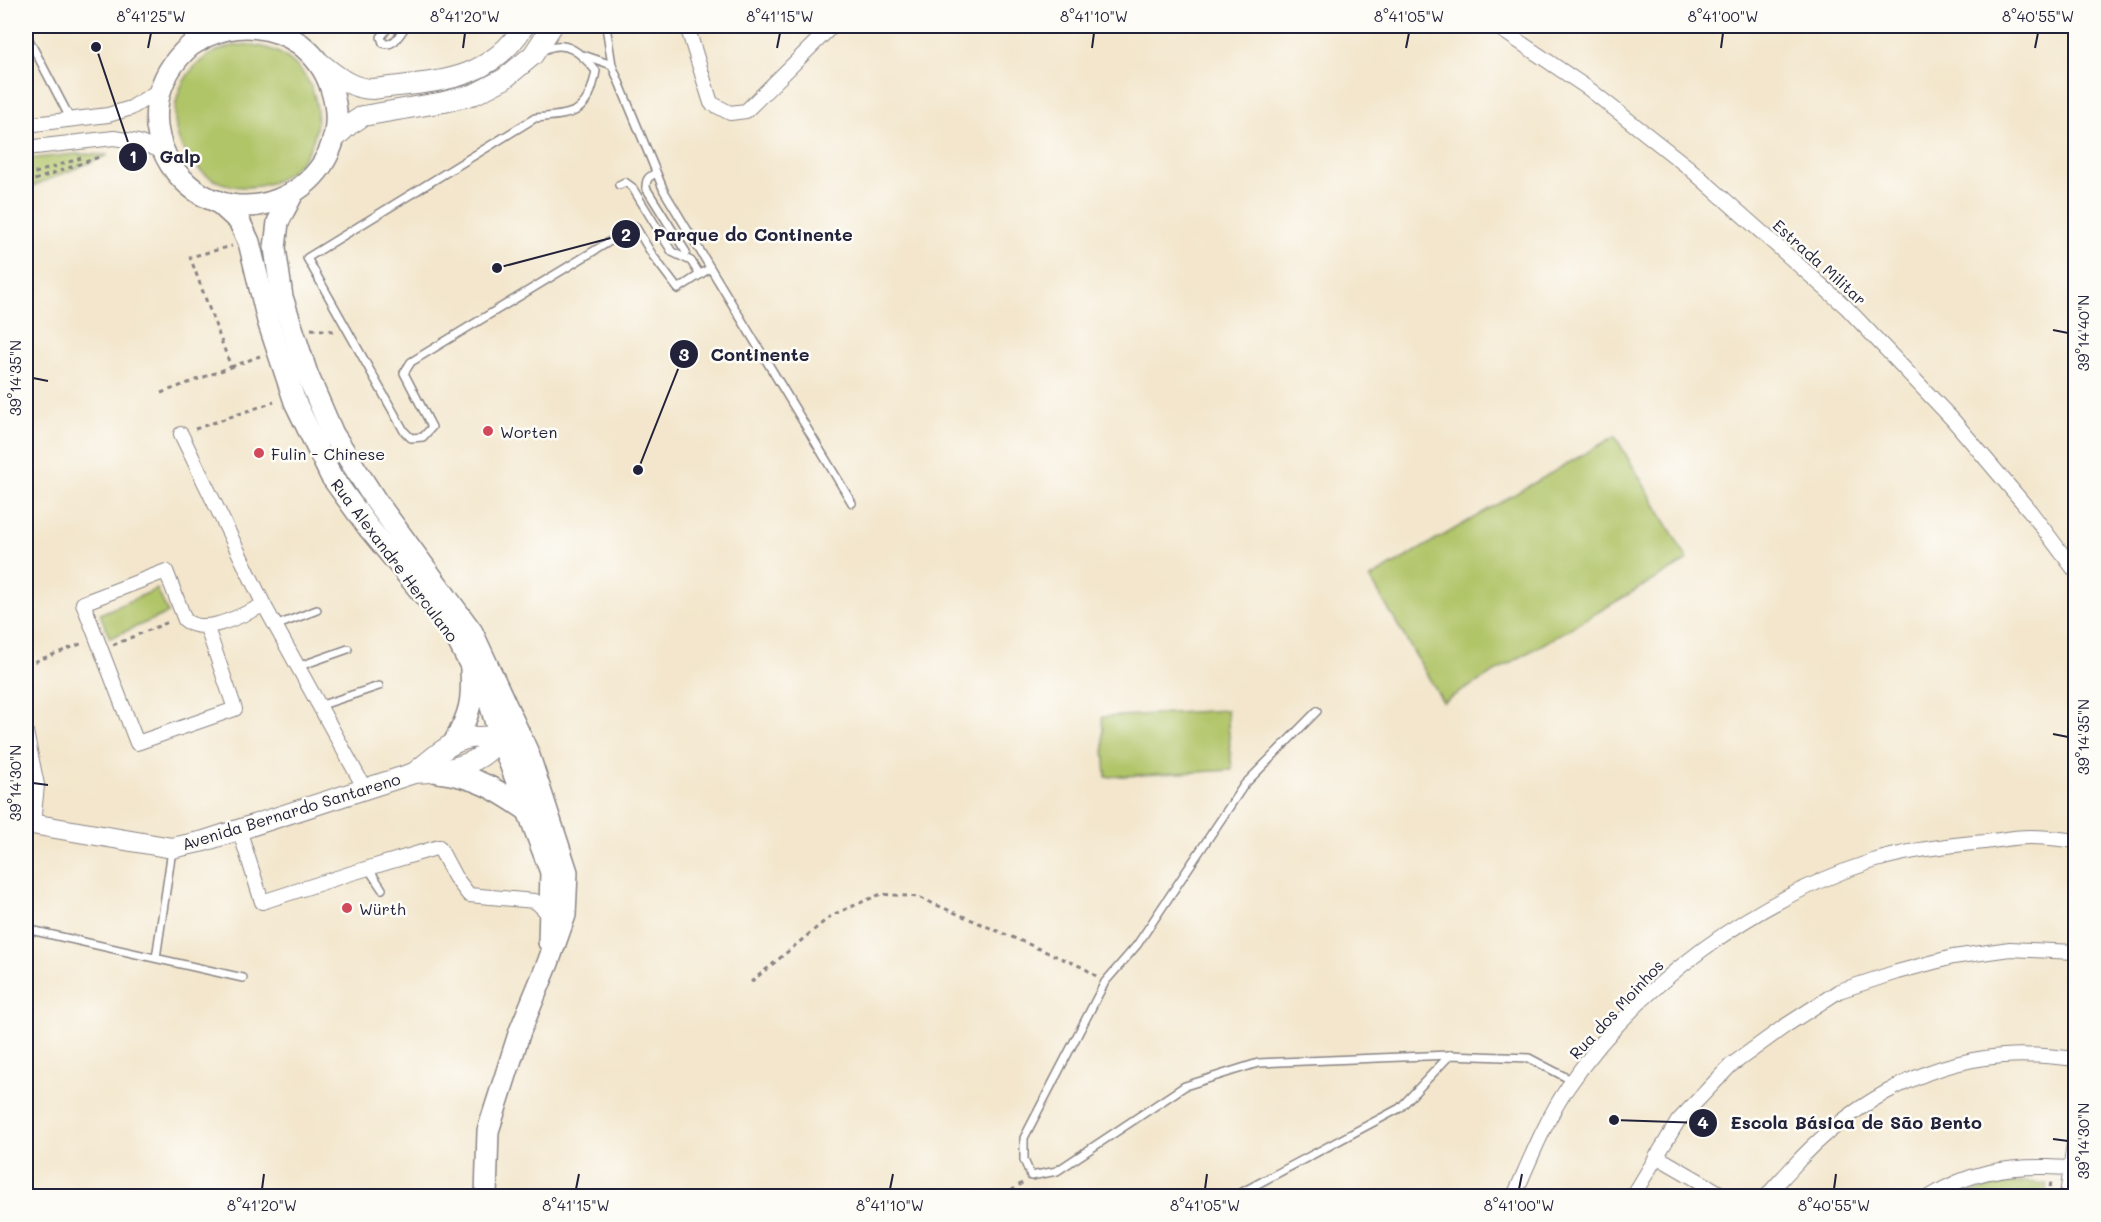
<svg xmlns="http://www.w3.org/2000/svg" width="2101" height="1222" font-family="Mali,sans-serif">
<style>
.green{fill:#b0c468;stroke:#697352;stroke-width:1.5}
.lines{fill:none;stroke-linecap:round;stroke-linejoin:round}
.lane-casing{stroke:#8a8484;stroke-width:10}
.street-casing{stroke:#8a8484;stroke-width:16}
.secondary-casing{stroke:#8a8484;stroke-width:22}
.primary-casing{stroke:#8a8484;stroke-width:24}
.path{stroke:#8a8484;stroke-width:3;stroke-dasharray:4.5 4.5;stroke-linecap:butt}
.lane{stroke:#fff;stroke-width:7}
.street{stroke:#fff;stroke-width:14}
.secondary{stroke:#fff;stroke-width:20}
.primary{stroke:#fff;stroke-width:21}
.ticks{fill:none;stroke:#22223b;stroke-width:2}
.poi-dot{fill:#d1495b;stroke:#fdfcf7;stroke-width:2}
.labels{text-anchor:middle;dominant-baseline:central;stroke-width:5;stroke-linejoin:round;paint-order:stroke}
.street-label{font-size:16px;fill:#22223b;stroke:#fdfcf7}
.poi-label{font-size:16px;fill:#22223b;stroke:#fdfcf7;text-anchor:start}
.leader{fill:none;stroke:#22223b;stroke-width:2}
.callout-dot{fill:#22223b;stroke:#fdfcf7;stroke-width:2}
.mark-label{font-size:18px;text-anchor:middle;font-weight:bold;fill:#fff}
.callout-label{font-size:18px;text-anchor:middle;font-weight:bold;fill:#22223b;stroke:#fdfcf7;stroke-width:5;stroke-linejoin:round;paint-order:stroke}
.neatline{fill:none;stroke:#22223b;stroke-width:2}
.ticks-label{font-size:15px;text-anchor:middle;fill:#22223b}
</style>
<rect width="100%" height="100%" fill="#fdfcf7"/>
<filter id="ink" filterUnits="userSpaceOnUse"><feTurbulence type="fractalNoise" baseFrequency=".0167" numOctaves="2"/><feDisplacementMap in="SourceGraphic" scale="12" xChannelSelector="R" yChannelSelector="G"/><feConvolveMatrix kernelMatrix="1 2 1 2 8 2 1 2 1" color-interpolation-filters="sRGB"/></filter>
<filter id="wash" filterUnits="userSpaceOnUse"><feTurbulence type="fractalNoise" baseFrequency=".008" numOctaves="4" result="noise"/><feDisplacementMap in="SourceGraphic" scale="24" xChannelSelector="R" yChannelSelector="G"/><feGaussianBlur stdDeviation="1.35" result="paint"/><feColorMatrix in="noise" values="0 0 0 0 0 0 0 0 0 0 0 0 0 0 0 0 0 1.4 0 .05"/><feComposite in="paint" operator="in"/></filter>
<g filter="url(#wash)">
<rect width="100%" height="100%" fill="#f3e6cc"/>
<g class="green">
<circle cx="246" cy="116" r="71"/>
<path d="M76,154L108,155L26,189V159Z"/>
<path d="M1615,436L1688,560L1443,702L1370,578Z"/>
<path d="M157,589L168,613L110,638L100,614Z"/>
<path d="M1227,710L1232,770L1106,777L1102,717Z"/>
<path d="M2026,1182L2047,1184L2045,1196H1964C1983,1187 2005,1183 2026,1182Z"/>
</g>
</g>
<g filter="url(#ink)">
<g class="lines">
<defs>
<g id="lane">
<path d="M389,26L381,37L383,43C394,48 400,33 406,26"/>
<path d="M606,26L612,65L664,191L852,503"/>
<path d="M26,34L71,120"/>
<path d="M544,50C566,38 582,54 596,71C588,115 574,114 535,118L307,258L404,431L411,438L423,437L432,427L404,373L411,362L635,226L653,256L678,289L710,268"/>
<path d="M583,55L612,65"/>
<path d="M656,173C648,177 646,179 646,188L686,252"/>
<path d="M619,185L625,182L632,187L672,252L691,261L700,275"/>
<path d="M275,626L317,610"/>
<path d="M297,667L348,649"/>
<path d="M319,706L379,686"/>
<path d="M1317,711L1244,785L1137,945L1105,982L1024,1138V1160L1031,1176L1057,1171L1185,1086L1258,1063L1450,1055L1529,1058L1573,1081"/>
<path d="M368,868L382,889"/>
<path d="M26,929L243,978"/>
<path d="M156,958L172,850"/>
<path d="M1235,1196L1400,1108L1450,1055"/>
</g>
<g id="street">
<path d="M687,26L711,103L730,113L746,111L832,26"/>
<path d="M1496,26L1589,89L1688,167L1846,307L1953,420L2030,511L2076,572"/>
<path d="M26,125L108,115L131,108L161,89"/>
<path d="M26,148L114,138L138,142L164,152"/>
<path d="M181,434L264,605L365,789"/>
<path d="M207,628L235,709L137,743L83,603L166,571L185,620C205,637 243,614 264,605"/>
<path d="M26,732L37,785L33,824"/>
<path d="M239,829L262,902L352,873L439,847L455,877L469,895L535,901L550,915"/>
<path d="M1656,1156L1725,1196"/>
<path d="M1514,1196C1530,1160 1546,1119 1568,1087C1638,984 1755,899 1873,861C1909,850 1948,845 1985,842C2000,840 2015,837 2030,837C2045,837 2061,839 2076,841"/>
<path d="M1633,1196L1678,1121L1730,1066L1785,1026L1839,991L1897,972L1953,957L2010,949L2076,952"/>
<path d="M1767,1196C1774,1187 1783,1178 1791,1169C1844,1109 1921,1062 2003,1056C2027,1054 2051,1056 2076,1059"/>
<path d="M1931,1196C1967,1173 2005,1166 2048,1167C2057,1168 2067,1167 2076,1170"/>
<path d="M2067,1196L2076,1128"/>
</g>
<g id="secondary">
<path d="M319,62C336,75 350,89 373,89C434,81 487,84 524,26"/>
<path d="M333,140L349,125L363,116L444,102L475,94L504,79L533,55L552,26"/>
<path d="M414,773C445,748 457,733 500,737"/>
<path d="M26,823L172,848L204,841L414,773C438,772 468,768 487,752C492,748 496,742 500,737"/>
</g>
<g id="primary">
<path d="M209,35C239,22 273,25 300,44C314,55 326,71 331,88C363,182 239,250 176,172C160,152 153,125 158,100C162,79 174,60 190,46C201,38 208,39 213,26"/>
<path d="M293,193L278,222L275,248L282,297L307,374L333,434L376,501L472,632L528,753L567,872L565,915L548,963L520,1031L488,1131L486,1196"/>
<path d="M217,201L239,221L249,242L268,321L295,402L331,476L368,527L452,629L490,703L500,737L551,872L549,942"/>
<path d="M455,741C470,714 473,701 471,670"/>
<path d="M438,772C476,776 499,791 530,812"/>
</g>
</defs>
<use href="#lane" class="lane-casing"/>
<use href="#street" class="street-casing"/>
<use href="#secondary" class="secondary-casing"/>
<use href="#primary" class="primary-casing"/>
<g class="path">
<path d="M26,176L81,158"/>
<path d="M26,183L102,156"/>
<path d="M311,329L334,331"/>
<path d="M231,367L260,356"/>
<path d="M161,393L231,367L190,257L232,246"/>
<path d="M195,429L274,402"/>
<path d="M113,645L171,621"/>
<path d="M26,665L83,643"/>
<path d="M751,982L832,915L881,894L918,897L1084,968L1096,976"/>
<path d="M1004,1196L1022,1183"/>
<path d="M2049,1196L2051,1181"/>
</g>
<use href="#lane" class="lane"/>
<use href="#street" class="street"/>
<use href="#secondary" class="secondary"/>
<use href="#primary" class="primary"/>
</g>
</g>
<path class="ticks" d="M148,48L151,33M463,48L465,33M777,48L780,33M1092,48L1094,33M1406,48L1409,33M1721,48L1723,33M2035,48L2038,33M2053,330L2068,333M33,378L48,381M2053,734L2068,737M33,783L48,785M2053,1139L2068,1141M262,1189L264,1174M576,1189L579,1174M890,1189L893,1174M1205,1189L1207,1174M1519,1189L1522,1174M1834,1189L1836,1174"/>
<g class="poi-dot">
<circle cx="488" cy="431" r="6"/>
<circle cx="259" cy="453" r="6"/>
<circle cx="347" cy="908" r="6"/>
</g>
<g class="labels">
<g class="street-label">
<text transform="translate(1820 262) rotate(42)">Estrada Militar</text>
<text transform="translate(395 560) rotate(53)">Rua Alexandre Herculano</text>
<text transform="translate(291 811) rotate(-17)">Avenida Bernardo Santareno</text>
<text transform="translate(1616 1009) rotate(-47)">Rua dos Moinhos</text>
</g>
<g class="poi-label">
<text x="500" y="431">Worten</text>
<text x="271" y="453">Fulin - Chinese</text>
<text x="359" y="908">Würth</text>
</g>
</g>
<path class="leader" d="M96 47L133 157M497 268L626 234M638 470L684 354M1614 1120L1703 1123"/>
<g class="callout-dot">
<circle cx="96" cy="47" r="6"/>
<circle cx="497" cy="268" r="6"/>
<circle cx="638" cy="470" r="6"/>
<circle cx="1614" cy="1120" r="6"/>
<circle cx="133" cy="157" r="15"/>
<circle cx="626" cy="234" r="15"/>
<circle cx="684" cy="354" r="15"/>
<circle cx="1703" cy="1123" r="15"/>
</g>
<g class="mark-label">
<text x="133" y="163">1</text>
<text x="626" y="241">2</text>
<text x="684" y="361">3</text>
<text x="1703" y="1129">4</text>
</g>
<g class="callout-label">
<text x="180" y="163">Galp</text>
<text x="753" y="241">Parque do Continente</text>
<text x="760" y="361">Continente</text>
<text x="1856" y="1129">Escola Básica de São Bento</text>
</g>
<rect width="2101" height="1222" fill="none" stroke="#fdfcf7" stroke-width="66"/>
<rect x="33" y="33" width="2035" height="1156" class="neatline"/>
<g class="ticks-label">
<text x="151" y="22">8°41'25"W</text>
<text x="465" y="22">8°41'20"W</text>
<text x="780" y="22">8°41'15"W</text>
<text x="1094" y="22">8°41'10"W</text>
<text x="1409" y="22">8°41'05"W</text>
<text x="1723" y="22">8°41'00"W</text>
<text x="2038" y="22">8°40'55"W</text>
<text transform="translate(2084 333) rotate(-90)" y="5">39°14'40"N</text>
<text transform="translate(16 378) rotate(-90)" y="5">39°14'35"N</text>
<text transform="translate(2084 737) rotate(-90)" y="5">39°14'35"N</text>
<text transform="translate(16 783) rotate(-90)" y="5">39°14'30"N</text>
<text transform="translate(2084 1141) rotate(-90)" y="5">39°14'30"N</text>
<text x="262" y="1211">8°41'20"W</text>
<text x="576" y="1211">8°41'15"W</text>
<text x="890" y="1211">8°41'10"W</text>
<text x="1205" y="1211">8°41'05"W</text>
<text x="1519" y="1211">8°41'00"W</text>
<text x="1834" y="1211">8°40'55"W</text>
</g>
</svg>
